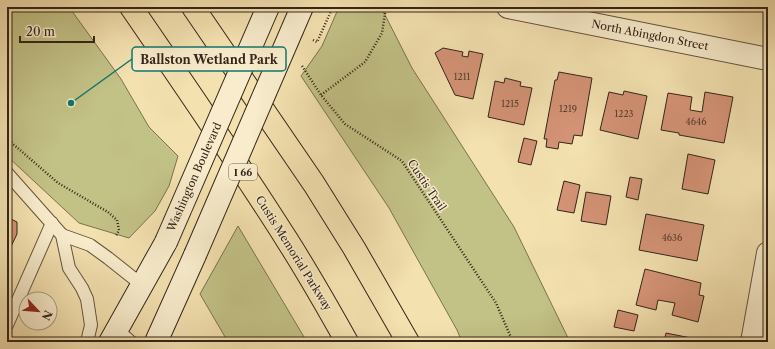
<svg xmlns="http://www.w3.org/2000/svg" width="775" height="349" font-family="'Libre Caslon Text',serif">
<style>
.green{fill:#c2c186;stroke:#7a7250}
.building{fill:#d49376;stroke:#332419}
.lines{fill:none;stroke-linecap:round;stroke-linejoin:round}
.lane-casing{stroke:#63533f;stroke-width:14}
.street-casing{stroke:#63533f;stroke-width:24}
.secondary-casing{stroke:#332419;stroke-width:24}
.highway-casing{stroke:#332419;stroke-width:24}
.path{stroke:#332419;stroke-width:2.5;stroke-dasharray:1 2;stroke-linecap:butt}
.lane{stroke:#f8eccc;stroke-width:12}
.street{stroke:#f8eccc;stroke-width:22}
.secondary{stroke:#f8eccc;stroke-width:22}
.highway{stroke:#f4e1b0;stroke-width:22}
.secondary-bridge-casing{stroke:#332419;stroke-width:24;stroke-linecap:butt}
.secondary-bridge{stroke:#f8eccc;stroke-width:22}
.labels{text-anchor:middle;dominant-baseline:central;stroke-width:3;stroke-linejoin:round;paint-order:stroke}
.number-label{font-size:9px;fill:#5b4030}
.shield{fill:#f8eccc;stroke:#6e604f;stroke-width:1}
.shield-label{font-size:10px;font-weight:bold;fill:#332419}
.street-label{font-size:11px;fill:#332419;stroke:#f8eccc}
.leader{fill:none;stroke:#0f766e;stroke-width:1.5}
.callout-dot{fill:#0f766e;stroke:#f8eccc;stroke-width:1.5}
.callout{fill:#f8eccc;stroke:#0f766e;stroke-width:1.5}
.callout-label{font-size:12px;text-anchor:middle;font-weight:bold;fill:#332419}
</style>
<rect width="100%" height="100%" fill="#f4e1b0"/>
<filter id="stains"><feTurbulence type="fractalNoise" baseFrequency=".005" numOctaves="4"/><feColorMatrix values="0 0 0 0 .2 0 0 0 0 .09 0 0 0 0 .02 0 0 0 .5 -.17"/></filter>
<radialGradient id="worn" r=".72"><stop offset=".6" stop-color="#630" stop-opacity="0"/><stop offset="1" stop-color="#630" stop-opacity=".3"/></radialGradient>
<g class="green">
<path d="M7,7H69L121,79L149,127L178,156L169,186L155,211L129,238L79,223L7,156Z"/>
<path d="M339,7H381L412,68L514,227L570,342H462L457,330L389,208L301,76L322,46Z"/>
<path d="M238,226L307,342H228L200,294Z"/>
</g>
<g class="building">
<path d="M443,48L463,52L462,56L468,57L469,51L483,54L473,99L455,95L435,53Z"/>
<path d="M559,72L592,78L582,136L574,135L572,144L559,142L558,149L546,147L547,139H544L555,80H557Z"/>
<path d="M505,78L521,82L520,86L532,88L524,125L488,117L495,81L504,83Z"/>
<path d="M624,91L647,96L638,139L600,130L609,92L623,95Z"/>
<path d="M705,92L733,97L724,143L679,135V133L661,130L668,93L692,97L690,110L702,112Z"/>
<path d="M524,138L537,141L531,165L518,162Z"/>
<path d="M688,154L715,160L708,194L682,189Z"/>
<path d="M630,177L642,179L638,200L626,197Z"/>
<path d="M564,181L580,185L574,213L557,210Z"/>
<path d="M586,192L611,196L606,225L581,221Z"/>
<path d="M646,214L704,225L697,261L639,250Z"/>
<path d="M7,217L17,222V234L7,255Z"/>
<path d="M645,269L701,283L699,295L704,296L698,322L672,315L675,303L658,300L656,310L636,305Z"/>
<path d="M618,310L638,315L634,331L614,327Z"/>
<path d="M666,333L701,340V342H664Z"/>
</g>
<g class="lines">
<defs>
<g id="lane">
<path d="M7,173L62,235L69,268L82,288L87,299L91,325L87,342"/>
<path d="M62,235L90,245L108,258L142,285"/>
<path d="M7,325L52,223"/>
<path d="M116,329L131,342"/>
</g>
<g id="street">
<path d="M508,7L768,59"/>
<path d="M752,342L768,253"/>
</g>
<g id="secondary">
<path d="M110,342L166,242"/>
<path d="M156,342L195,255"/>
</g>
<g id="highway">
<path d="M131,7C184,84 237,161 287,240C308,273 328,308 347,342"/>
<path d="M193,7L314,184L354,248L408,342"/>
</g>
</defs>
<use href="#lane" class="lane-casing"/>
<use href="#street" class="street-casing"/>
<use href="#secondary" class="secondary-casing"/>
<use href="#highway" class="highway-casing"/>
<g class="path">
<path d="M313,40L317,42L333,7"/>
<path d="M302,66L321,95L345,124L402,161L496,303L513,342"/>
<path d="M321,95L365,62L382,33L386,7"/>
<path d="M7,138L13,144L58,183L108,212L117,220L119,230L116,236"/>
</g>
<use href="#lane" class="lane"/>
<use href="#street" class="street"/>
<use href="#secondary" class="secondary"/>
<use href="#highway" class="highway"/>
<defs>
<g id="secondary-bridge">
<path d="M166,242L268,7"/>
<path d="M195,255L302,7"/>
</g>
</defs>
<use href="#secondary-bridge" class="secondary-bridge-casing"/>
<use href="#secondary-bridge" class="secondary-bridge"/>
</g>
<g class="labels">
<g class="number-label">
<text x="462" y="76">1211</text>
<text x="510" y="103">1215</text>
<text x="568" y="108">1219</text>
<text x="624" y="113">1223</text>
<text x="696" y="121">4646</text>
<text x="672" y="237">4636</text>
</g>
<rect class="shield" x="229" y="164" width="28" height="16" rx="3"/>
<g class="shield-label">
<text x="243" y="172">I 66</text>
</g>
<g class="street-label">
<text transform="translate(650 35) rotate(11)">North Abingdon Street</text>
<text transform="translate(194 177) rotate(-66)">Washington Boulevard</text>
<text transform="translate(427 185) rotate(56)">Custis Trail</text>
<text transform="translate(294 253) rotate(58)">Custis Memorial Parkway</text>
</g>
</g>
<path class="leader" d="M71 103L132 59"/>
<circle class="callout-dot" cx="71" cy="103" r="4"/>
<rect class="callout" x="132" y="47" width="154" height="24" rx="4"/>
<g class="callout-label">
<text x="209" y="64">Ballston Wetland Park</text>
</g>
<rect width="775" height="349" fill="none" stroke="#f4e1b0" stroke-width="24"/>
<rect x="8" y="8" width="759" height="333" fill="none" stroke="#332419" stroke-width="2"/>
<rect x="12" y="12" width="751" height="325" fill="none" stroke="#332419"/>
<g transform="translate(38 311) rotate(116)"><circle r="19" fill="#f8eccc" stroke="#a99c84"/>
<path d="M0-3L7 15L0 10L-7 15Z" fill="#8f2418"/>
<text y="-6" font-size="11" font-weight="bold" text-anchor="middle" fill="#332419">N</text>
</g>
<path d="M20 36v6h74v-6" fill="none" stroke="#332419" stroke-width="2"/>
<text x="26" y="36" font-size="12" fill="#332419" stroke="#f8eccc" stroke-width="3" paint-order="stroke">20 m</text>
<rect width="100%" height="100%" filter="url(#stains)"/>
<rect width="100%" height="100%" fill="url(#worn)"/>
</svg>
